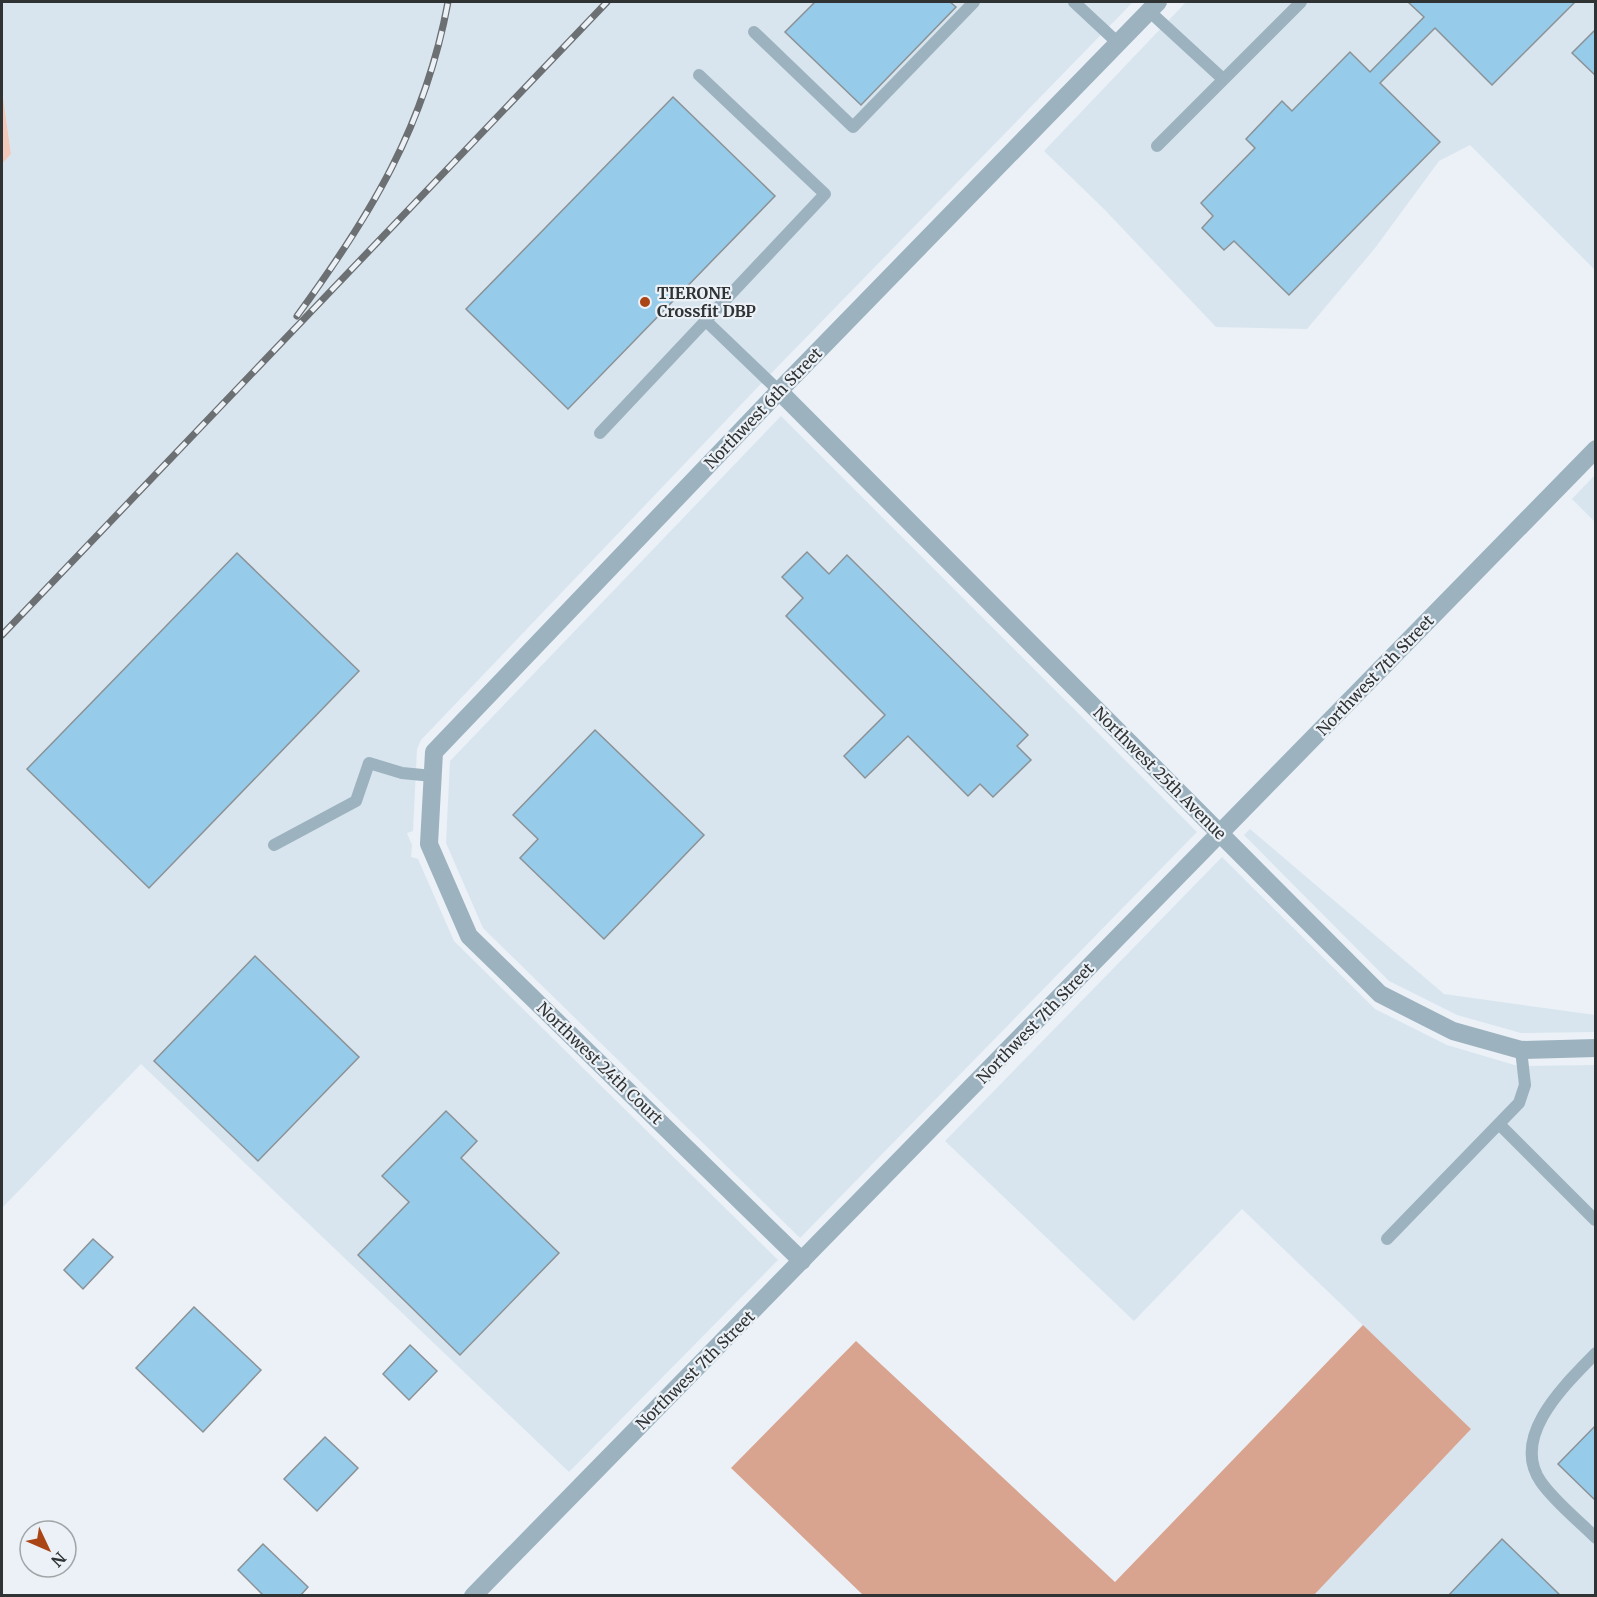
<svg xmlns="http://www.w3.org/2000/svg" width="1597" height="1597" font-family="Merriweather,serif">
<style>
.built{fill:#d8e5ee}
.green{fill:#f1cabb}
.forest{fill:#d8a38f}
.building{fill:#97cbea;stroke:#8b9296;stroke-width:1.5}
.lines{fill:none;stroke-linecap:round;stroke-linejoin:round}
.service{stroke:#9cb2bf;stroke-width:12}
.minor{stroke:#9cb2bf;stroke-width:18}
.rail-casing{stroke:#6c7072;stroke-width:7}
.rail{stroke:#ebf1f6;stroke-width:4.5;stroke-dasharray:14;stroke-linecap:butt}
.poi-dot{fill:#aa4516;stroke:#ebf1f6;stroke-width:2}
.labels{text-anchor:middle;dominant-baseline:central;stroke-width:4.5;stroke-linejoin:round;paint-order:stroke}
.poi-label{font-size:16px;font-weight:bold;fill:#303334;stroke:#ebf1f6;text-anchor:start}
.street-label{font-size:16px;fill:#303334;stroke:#ebf1f6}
</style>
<rect width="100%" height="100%" fill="#ebf1f6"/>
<g class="built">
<path d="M2,2H1133L755,390L421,740L417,749L413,831L407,833L412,845L411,857L418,859L454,941L778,1260L569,1472L141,1064L2,1208V164L11,154L2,90Z"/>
<path d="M1186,2H1595V270L1470,145L1439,161L1375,248L1307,329L1216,327L1103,208L1044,151Z"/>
<path d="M781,416L1197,832L800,1238L483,928L446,843L450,761Z"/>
<path d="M1595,475V522L1572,499Z"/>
<path d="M1250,829L1444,994L1595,1015V1032L1521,1033L1457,1015L1389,981L1244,835Z"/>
<path d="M1222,857L1375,1009L1447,1045L1518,1066L1595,1065V1595H1314L1471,1429L1242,1209L1134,1321L945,1141Z"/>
</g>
<path class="green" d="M2,90L11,154L2,164Z"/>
<path class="forest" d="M1363,1325L1471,1429L1314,1595H863L731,1468L856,1341L1115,1582Z"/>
<g class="building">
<path d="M815,2H950L956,7L861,105L785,32Z"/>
<path d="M1408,2H1575L1492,85L1435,28L1380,83L1440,142L1289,295L1234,241L1224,250L1202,228L1213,216L1201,203L1255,148L1246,139L1282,101L1292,111L1350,52L1370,72L1424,17Z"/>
<path d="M1596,29V76L1572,53Z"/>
<path d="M673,97L775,196L568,409L466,309Z"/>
<path d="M807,552L829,574L847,555L1028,735L1017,746L1031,760L993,797L980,784L968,796L908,736L865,778L844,756L885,715L786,616L803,598L782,577Z"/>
<path d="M237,553L359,671L149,888L27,769Z"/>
<path d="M595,730L704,835L604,939L520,858L538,839L513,815Z"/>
<path d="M255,956L359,1057L258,1161L154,1061Z"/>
<path d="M446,1111L477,1141L461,1158L559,1253L460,1355L358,1255L409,1202L382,1176Z"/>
<path d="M93,1239L113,1257L83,1289L64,1270Z"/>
<path d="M194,1307L261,1370L203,1432L136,1368Z"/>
<path d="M410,1345L437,1371L409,1400L383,1374Z"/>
<path d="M1596,1425V1501L1558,1464Z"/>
<path d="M325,1437L358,1468L317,1511L284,1479Z"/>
<path d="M1502,1539L1561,1596H1448Z"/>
<path d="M263,1544L308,1587L300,1596H264L238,1570Z"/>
</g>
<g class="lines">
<g class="service">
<path d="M1074,2L1118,43"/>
<path d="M1149,11L1223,79"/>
<path d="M754,32L853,127L974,2"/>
<path d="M1157,146L1301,2"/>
<path d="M705,320L779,391"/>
<path d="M600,433L825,194L699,75"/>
<path d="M274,845L356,801L369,763L402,773L433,776"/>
<path d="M1499,1124L1595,1220"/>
<path d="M1387,1239L1519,1103L1525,1085L1521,1050"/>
<path d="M1596,1353C1567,1383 1509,1436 1541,1482C1555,1502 1578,1520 1596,1538"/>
</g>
<g class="minor">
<path d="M779,391L1380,994L1453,1031L1521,1050L1596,1048"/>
<path d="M802,1261L469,936L429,844L434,752L779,391L1158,2"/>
<path d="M473,1596L1596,449"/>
</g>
<defs>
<g id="rail">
<path d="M297,316C371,215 425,126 448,2"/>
<path d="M2,635L607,2"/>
</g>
</defs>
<use href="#rail" class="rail-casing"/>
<use href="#rail" class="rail"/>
</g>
<circle class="poi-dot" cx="645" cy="302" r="6"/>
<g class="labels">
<g class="poi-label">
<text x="657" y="293">TIERONE<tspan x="657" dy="18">Crossfit DBP</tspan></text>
</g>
<g class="street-label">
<text transform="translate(763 408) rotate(-46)">Northwest 6th Street</text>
<text transform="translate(1375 675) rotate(-46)">Northwest 7th Street</text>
<text transform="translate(1160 773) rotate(45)">Northwest 25th Avenue</text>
<text transform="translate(1035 1023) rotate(-46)">Northwest 7th Street</text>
<text transform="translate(600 1063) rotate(44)">Northwest 24th Court</text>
<text transform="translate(695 1370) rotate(-45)">Northwest 7th Street</text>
</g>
</g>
<rect width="1597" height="1597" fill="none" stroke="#303334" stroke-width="6"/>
<g transform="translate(48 1549) rotate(134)"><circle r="28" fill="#ebf1f6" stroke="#a0a5a8" stroke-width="1.5"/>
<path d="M0-4.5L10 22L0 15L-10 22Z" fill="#aa4516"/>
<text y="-9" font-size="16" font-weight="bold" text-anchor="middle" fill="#303334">N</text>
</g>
</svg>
